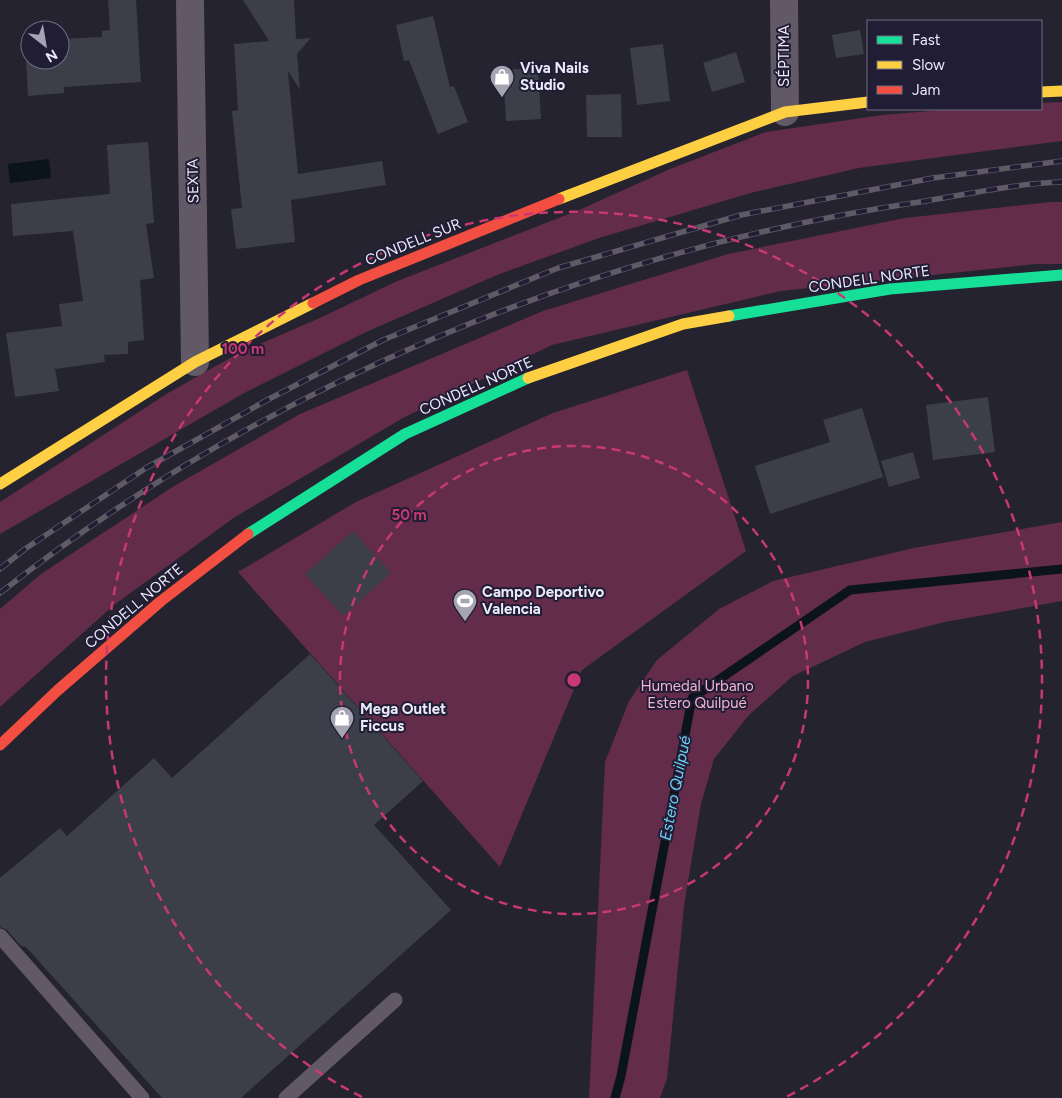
<svg xmlns="http://www.w3.org/2000/svg" width="1062" height="1098" font-family="Figtree,sans-serif">
<style>
.green{fill:#632c4a}
.water{fill:#0a141a}
.lines{fill:none;stroke-linecap:round;stroke-linejoin:round}
.stream{stroke:#0a141a;stroke-width:9}
.building{fill:#3c3f49}
.lane{stroke:#625967;stroke-width:15}
.street{stroke:#625967;stroke-width:28}
.fast{stroke:#16e098;stroke-width:11}
.slow{stroke:#ffcf43;stroke-width:11}
.jam{stroke:#f24e42;stroke-width:11}
.rail-casing{stroke:#605a66;stroke-width:5.5}
.rail{stroke:#201d35;stroke-width:4;stroke-dasharray:11;stroke-linecap:butt}
.ring{fill:none;stroke:#c83873;stroke-width:2.5;stroke-dasharray:9 6}
.labels{text-anchor:middle;dominant-baseline:central;stroke-width:4;stroke-linejoin:round;paint-order:stroke}
.street-label{font-size:15px;fill:#eaeafa;stroke:#201d35}
.poi-label{font-size:15px;font-weight:bold;fill:#eaeafa;stroke:#201d35;text-anchor:start}
.park-label{font-size:15px;fill:#f3b5d1;stroke:#201d35}
.water-label{font-size:16px;font-style:italic;fill:#6ecff6;stroke:#201d35}
.centre{fill:#c83873;stroke:#201d35;stroke-width:2.5}
.ring-label{font-size:15px;text-anchor:middle;font-weight:bold;fill:#c83873;stroke:#201d35;stroke-width:4;stroke-linejoin:round;paint-order:stroke}
</style>
<rect width="100%" height="100%" fill="#24232f"/>
<g class="green">
<path d="M1062,102V141L859,168L754,192L599,238L497,275L366,332L246,392L0,534V502L168,393L239,353L322,317L395,282L579,210L670,169L766,132L882,115L954,109H1041V103Z"/>
<path d="M1051,202H1062V264H1036L781,291L552,345L403,418L235,517L114,605L0,707V609L41,574L174,486L300,414L543,311L728,254L905,218Z"/>
<path d="M687,370L746,551L582,670L500,867L238,572L356,502L553,413Z"/>
<path d="M1062,522V601L945,622L865,642L793,676L749,715L714,759L701,804L684,906L667,1079L660,1098H589L605,762L629,701L657,660L719,609L773,581L914,548Z"/>
</g>
<path class="water" d="M49,159L51,178L10,183L8,164Z"/>
<g class="lines">
<path class="stream" d="M615,1098L621,1076L692,698L850,590L1062,569"/>
</g>
<g class="building">
<path d="M108,0H136L141,82L64,87V93L28,96L25,41H30V60H60V39L102,37V31L110,30Z"/>
<path d="M243,0H294L296,39L311,38L297,54L300,90L288,71L298,174L382,161L386,185L291,200L295,242L236,249L231,209L242,208L232,111L238,110L234,44L269,41Z"/>
<path d="M433,16L450,87L454,86L468,122L438,134L409,60L404,61L396,25Z"/>
<path d="M860,30L864,54L836,58L832,35Z"/>
<path d="M663,44L670,101L637,105L630,48Z"/>
<path d="M736,52L745,82L712,92L703,63Z"/>
<path d="M538,68L541,119L506,121L503,70Z"/>
<path d="M621,94L622,137H587L586,95Z"/>
<path d="M148,142L154,223L146,224L154,278L140,280L144,340L128,342V354L104,355L105,362L55,369L59,391L15,397L6,333L62,326L59,304L83,301L73,231L13,236L11,204L110,194L107,145Z"/>
<path d="M988,397L995,452L933,460L926,405Z"/>
<path d="M862,408L883,477L770,514L755,466L830,442L823,420Z"/>
<path d="M913,452L920,478L889,487L881,461Z"/>
<path d="M353,531L391,573L343,616L305,574Z"/>
<path d="M310,654L423,781L374,825L451,910L241,1098H162L26,947L21,946L7,930L0,927V878L60,828L67,836L154,758L172,778Z"/>
</g>
<g class="lines">
<g class="lane">
<path d="M0,936L142,1098"/>
<path d="M286,1098L395,1000"/>
</g>
<g class="street">
<path d="M190,0L195,362"/>
<path d="M784,0L785,112"/>
</g>
<g class="fast">
<path d="M729,316L890,289L1062,275"/>
<path d="M248,534L405,434L528,378"/>
</g>
<g class="slow">
<path d="M1041,92L1062,91"/>
<path d="M559,199L785,112L868,102"/>
<path d="M528,378L683,324L729,316"/>
<path d="M0,484L195,362L313,303"/>
</g>
<g class="jam">
<path d="M313,303L359,280L559,199"/>
<path d="M0,745L58,690L161,601L248,534"/>
</g>
<defs>
<g id="rail">
<path d="M0,569L25,549L146,468L269,399L383,340L558,268L741,215L933,178L1062,161"/>
<path d="M0,593C263,387 583,253 913,203C960,196 1015,183 1062,182"/>
</g>
</defs>
<use href="#rail" class="rail-casing"/>
<use href="#rail" class="rail"/>
</g>
<g class="ring">
<circle cx="574" cy="680" r="234"/>
<path d="M362 1097A468 468 0 1 1 786 1097"/>
</g>
<defs>
<symbol id="shop-pin" viewBox="-11 -11 22 30"><path d="M0 17L-7.5 6A9.5 9.5 0 1 1 7.5 6Z" fill="#a5a4b3" stroke="#201d35"/><path d="M-5-2.5h2.3a2.7 3.5 0 0 1 5.4 0H5L5.5 6h-11ZM-1.5-2.5h3a1.5 2.3 0 0 0-3 0Z" fill="#fff"/></symbol>
<symbol id="stadium-pin" viewBox="-11 -11 22 30"><path d="M0 17L-7.5 6A9.5 9.5 0 1 1 7.5 6Z" fill="#a5a4b3" stroke="#201d35"/><path d="M0-5a6.5 5 0 1 0 0 10a6.5 5 0 1 0 0-10ZM-3.5-1.8h7v3.6h-7Z" fill="#fff"/></symbol>
</defs>
<g fill-rule="evenodd">
<use href="#shop-pin" x="488" y="63" width="28" height="38"/>
<use href="#stadium-pin" x="451" y="587" width="28" height="38"/>
<use href="#shop-pin" x="328" y="704" width="28" height="38"/>
</g>
<g class="labels">
<g class="street-label">
<text transform="translate(784 56) rotate(-90)">SÉPTIMA</text>
<text transform="translate(193 181) rotate(-91)">SEXTA</text>
<text transform="translate(413 242) rotate(-22)">CONDELL SUR</text>
<text transform="translate(869 279) rotate(-8)">CONDELL NORTE</text>
<text transform="translate(476 386) rotate(-24)">CONDELL NORTE</text>
<text transform="translate(134 606) rotate(-40)">CONDELL NORTE</text>
</g>
<g class="poi-label">
<text x="520" y="68">Viva Nails<tspan x="520" dy="17">Studio</tspan></text>
<text x="482" y="592">Campo Deportivo<tspan x="482" dy="17">Valencia</tspan></text>
<text x="360" y="709">Mega Outlet<tspan x="360" dy="17">Ficcus</tspan></text>
</g>
<g class="park-label">
<text x="697" y="686">Humedal Urbano<tspan x="697" dy="17">Estero Quilpué</tspan></text>
</g>
<g class="water-label">
<text transform="translate(675 788) rotate(-79)">Estero Quilpué</text>
</g>
</g>
<circle cx="574" cy="680" r="8" class="centre"/>
<g class="ring-label">
<text x="243" y="354">100 m</text>
<text x="409" y="520">50 m</text>
</g>
<rect x="867" y="20" width="175" height="90" fill="#201d35" stroke="#716f84"/>
<rect x="877" y="36" width="25" height="8" fill="#16e098" stroke="#716f84"/>
<text x="912" y="45" font-size="15" fill="#eaeafa">Fast</text>
<rect x="877" y="61" width="25" height="8" fill="#ffcf43" stroke="#716f84"/>
<text x="912" y="70" font-size="15" fill="#eaeafa">Slow</text>
<rect x="877" y="86" width="25" height="8" fill="#f24e42" stroke="#716f84"/>
<text x="912" y="95" font-size="15" fill="#eaeafa">Jam</text>
<g transform="translate(45 45) rotate(149)"><circle r="24" fill="#201d35" stroke="#716f84"/>
<path d="M0-4L9 19L0 12L-9 19Z" fill="#a5a4b3"/>
<text y="-8" font-size="14" font-weight="bold" text-anchor="middle" fill="#eaeafa">N</text>
</g>
</svg>
